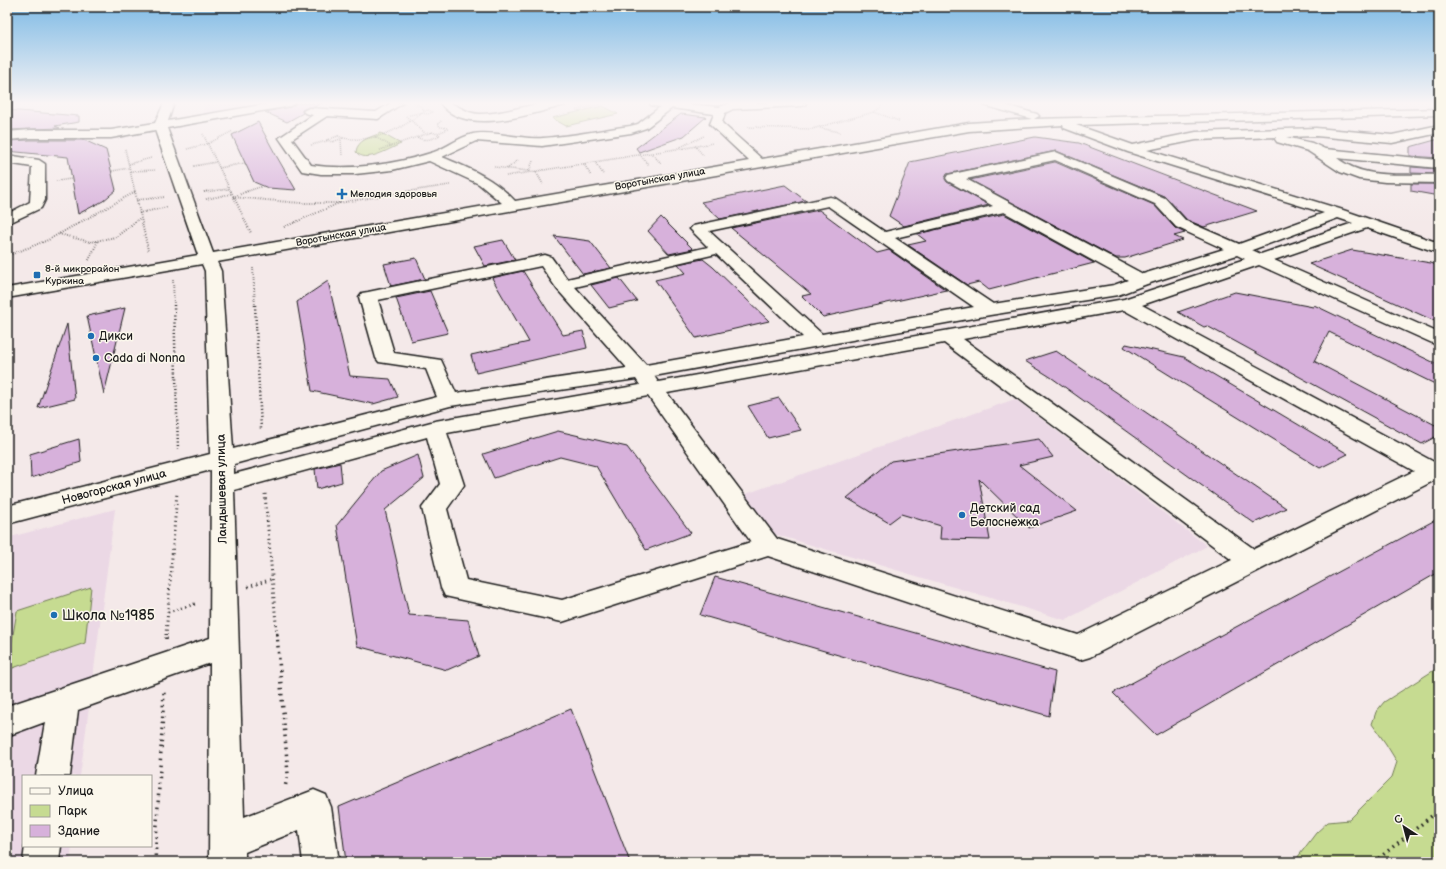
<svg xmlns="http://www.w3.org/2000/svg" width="1446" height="869" font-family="'Balsamiq Sans',sans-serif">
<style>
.built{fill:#ebd8e5}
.green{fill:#c6db91;stroke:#717c56}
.building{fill:#d7b1db;stroke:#1c1c1c}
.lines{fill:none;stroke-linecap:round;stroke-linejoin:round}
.minor-casing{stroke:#1c1c1c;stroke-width:3}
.path-far4{stroke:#1c1c1c;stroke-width:1.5;stroke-dasharray:0.5 1.5;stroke-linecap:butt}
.path-far3{stroke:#1c1c1c;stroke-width:2;stroke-dasharray:0.5 2;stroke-linecap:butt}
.path-far2{stroke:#1c1c1c;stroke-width:2.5;stroke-dasharray:1 2.5;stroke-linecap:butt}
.path-far1{stroke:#1c1c1c;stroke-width:3;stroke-dasharray:1 3.5;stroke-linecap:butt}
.path{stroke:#1c1c1c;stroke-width:3.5;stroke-dasharray:1.5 4.5;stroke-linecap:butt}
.minor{fill:#fbf7ec;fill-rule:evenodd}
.poi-dot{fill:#1f6fb2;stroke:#fbf7ec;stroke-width:1.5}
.labels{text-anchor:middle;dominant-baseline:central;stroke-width:3;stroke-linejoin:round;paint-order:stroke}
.far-street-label{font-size:10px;fill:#1c1c1c;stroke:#fbf7ec}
.far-poi-label{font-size:10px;fill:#1c1c1c;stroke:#fbf7ec;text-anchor:start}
.poi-label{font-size:12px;fill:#1c1c1c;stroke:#fbf7ec;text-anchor:start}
.street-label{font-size:12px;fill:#1c1c1c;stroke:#fbf7ec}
.near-poi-label{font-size:14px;fill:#1c1c1c;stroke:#fbf7ec;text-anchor:start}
</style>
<rect width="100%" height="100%" fill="#f4e9e9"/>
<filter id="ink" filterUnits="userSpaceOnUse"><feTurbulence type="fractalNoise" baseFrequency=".025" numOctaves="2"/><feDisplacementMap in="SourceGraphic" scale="8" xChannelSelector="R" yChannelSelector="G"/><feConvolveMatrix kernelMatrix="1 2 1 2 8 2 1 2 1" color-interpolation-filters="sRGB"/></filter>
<g filter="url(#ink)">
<g class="built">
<path d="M206,103H278L201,116Z"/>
<path d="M1015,399L1207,546L1065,620L774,534L743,495Z"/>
<path d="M115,509L80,776H23V846H72L70,862H7V538Z"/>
</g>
<g class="green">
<path d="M603,106L618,114L566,126L552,118Z"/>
<path d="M381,133L401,144C388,149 366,164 356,152C357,140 371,137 381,133Z"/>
<path d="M91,587L85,643L7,670L17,611Z"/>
<path d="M1439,667V862H1294L1316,833L1328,822L1349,820L1392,777L1397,762L1386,744L1372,724L1376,712L1384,702Z"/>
</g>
<g class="building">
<path d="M296,103H322L314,107H308L302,110L303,113L287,122L265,112L290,107Z"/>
<path d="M7,110L79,116V122L55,126L60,128L7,130Z"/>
<path d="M681,114L706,117L684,136L639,152L636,148Z"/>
<path d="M258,122L277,157L296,190L268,188L254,182L232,135Z"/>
<path d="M1035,137L1079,143L1257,211L1204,227L1187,220L1166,197L1056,151L947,174L945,179L947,182L989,205L904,226L889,216L910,162Z"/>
<path d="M1439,139V158L1410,156V147Z"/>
<path d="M30,140H84L106,150L116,190L103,201L78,214L68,157L7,151V141Z"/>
<path d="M1055,162L1154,205L1175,228L1185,233L1174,236L1183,240L1125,258H1116L970,180Z"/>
<path d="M1411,167L1439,169V174L1411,173Z"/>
<path d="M1411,184H1439V196L1411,191Z"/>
<path d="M785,185L806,201L720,219L701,202Z"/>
<path d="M819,210L877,253L889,250L946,290L823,317L802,296L811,294L731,228Z"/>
<path d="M1004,214L1094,263L989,290L979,282L967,285L908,245L926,241L917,234Z"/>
<path d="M661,217L693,249L669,254L648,231Z"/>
<path d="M554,236L590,241L611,268L583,274Z"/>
<path d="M503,240L515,260L485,266L474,246Z"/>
<path d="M1352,250L1431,263L1439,266V323L1309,264Z"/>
<path d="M416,258L425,279L391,286L384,264Z"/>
<path d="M703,259L713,267L769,321L696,338L655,280L686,273L678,264Z"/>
<path d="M523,271L563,335L583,331L587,348L476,373L471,355L529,342L492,278Z"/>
<path d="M619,278L637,301L609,308L591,285Z"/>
<path d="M328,281L350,376L390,379L398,397L373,404L312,391L297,302Z"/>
<path d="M430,291L448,333L411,341L396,298Z"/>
<path d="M1235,292L1313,307L1314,305L1439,365V386L1329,332L1314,361L1439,427V435L1422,444L1207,326L1204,327L1178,312Z"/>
<path d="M125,308L104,394L87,316Z"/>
<path d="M67,324L75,399L38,408Z"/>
<path d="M1126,344L1184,357L1348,454L1320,468L1124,347Z"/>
<path d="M1056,351L1286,508L1254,523L1052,378L1025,361Z"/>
<path d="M779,398L801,430L768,438L748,406Z"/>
<path d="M558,431L627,447L691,533L646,550L596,466L560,457L494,478L483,454Z"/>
<path d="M79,439L81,462L31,478L30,454Z"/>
<path d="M1039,439L1053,457L1019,465L1077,511L1029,528L979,479L990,540L940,539L941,526L901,514L889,523L847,498L891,461Z"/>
<path d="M418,455L424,478L385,510L409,615L468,620L479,656L447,670L357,646L337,525L381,471Z"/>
<path d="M340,463L342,482L317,489L315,469Z"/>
<path d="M1439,518V572L1156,735L1113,693Z"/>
<path d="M715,577L1055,672L1049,716L700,615Z"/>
<path d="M571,709L630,862H346L339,807Z"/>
</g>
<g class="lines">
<defs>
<g id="minor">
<path d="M164,103H174L168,121L273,103H295L290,106L167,128L213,253L502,203L479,184L429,161L392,170L355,174H321L302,171L279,138L313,115L305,113L303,111L309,108L376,112L391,103H403L378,119L327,116L292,139L311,165C351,171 397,164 434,152C448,147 459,137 473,134C491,130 523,140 543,138C572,136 601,130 630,126L638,124L660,107L651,105L650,103H678L719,107L731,103H806L805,105L801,106L733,109L725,113L722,123L762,159L969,123L1032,119L984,105L983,103H998L1037,114L1039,116L1034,119L1439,109V115L1076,125L1133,145L1196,132L1316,128L1392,135L1439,125V133L1392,143L1316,136L1286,137L1312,143L1325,149L1439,160L1438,168L1337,158C1366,181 1404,173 1439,175V183L1385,182L1359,179L1340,172L1308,151L1277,142L1275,139L1276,137L1196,140L1147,150L1343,210L1439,243V253L1367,228L1274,260L1439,333V346L1259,265L1142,305L1434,462L1439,460V478L1090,657L1080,660L768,556L562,622L445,596L441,588L422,508L440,484L427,437L234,490L244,817L314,790L326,795L331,807L339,862H303L299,830L245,852V862H209L210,663L78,710L70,776H36L45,722L7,736V706L210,638L211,470L7,524V506L210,454L205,271L202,264L7,298V288L198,255L155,130L111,138H30L7,140V132L30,130H111L155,123ZM672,108L714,114L710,124L712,126L749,161L515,201C495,179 469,168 442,157L476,141L542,146L631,133L646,128ZM1063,125L1064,128L1128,152L1324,213L1239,244L1186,221L1165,198L1056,152L948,175L946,178L948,181L993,206L885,232L835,198L830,197L693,226L690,229L708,247L567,279L551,257L545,255L368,292L362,293L359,297L376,358L379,362L426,369L437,397L233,449L221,271L217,262L969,131ZM1055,160L1155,204L1176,227L1224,249L1143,274L966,179ZM828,206L974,307L822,334L709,231ZM1004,212L1128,280L1114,285L993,304L895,238ZM1338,218L1353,223L1261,254L1252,250ZM716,254L803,337L646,365L575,287ZM1237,255L1245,259L1124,299L658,382L654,376L990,315L1118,295L1147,284ZM541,266L557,289L627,368L456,393L441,360L394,353L378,300ZM1124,310L1414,471L1254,549L963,339ZM944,343L1232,560L1078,635L777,539L667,393ZM636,379L640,385L435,421L234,474V464L450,406ZM648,396L751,542L562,600L466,580L447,509L464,485L447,433Z"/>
<path d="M440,103C456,100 463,114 480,114C509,114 540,99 566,103L565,105C531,114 465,137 440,103Z"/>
<path d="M7,155L39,160L45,164V200L41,208L7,224V214L30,202L32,167L7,163Z"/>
<path d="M25,846H61L59,862H23Z"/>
</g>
</defs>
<use href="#minor" class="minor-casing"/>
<g class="path-far4">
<path d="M416,105L421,106L424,111"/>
<path d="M577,106L594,103"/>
<path d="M428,110L433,112L428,114L420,113Z"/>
<path d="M576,110L607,103"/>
<path d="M874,112L899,121"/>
<path d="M409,115L420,113"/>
<path d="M406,116L425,133"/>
<path d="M441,121L438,124L440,127L448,128"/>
<path d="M746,127L812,129L874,112L880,108L882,103"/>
<path d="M820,128L840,132"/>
<path d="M432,132L440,135C433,139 424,142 417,137Z"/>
<path d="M438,133L448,129"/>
<path d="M203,134L231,192"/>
<path d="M338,136L343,138L332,142L327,140Z"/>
<path d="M375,137L391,146"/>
<path d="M343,138C372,143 397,131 421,114"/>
<path d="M341,140L342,155"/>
<path d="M311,145L327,141"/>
<path d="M695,146L704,156"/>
<path d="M125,149L135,192"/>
<path d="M187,149L207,144L233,131"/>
<path d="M680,149L713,143"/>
<path d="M380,150L417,137"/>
<path d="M652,154L661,163"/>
<path d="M640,155L649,165"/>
<path d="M595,162L603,174"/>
<path d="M129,164L151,158"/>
<path d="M584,164L591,176"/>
<path d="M194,166L216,162"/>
<path d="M494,167L536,172L543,184"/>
<path d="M219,168L245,163"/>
<path d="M507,169L518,160"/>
<path d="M112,171L129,168"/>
<path d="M130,171L156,170"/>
<path d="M529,171L533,161"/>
<path d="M506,176L676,149L704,136"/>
<path d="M56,181L71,179"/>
<path d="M204,192L229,189"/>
<path d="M245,192L263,186"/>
<path d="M404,192L450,185"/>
</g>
<g class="path-far3">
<path d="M135,191L148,250"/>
<path d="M231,191L251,233"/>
<path d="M204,192L208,191"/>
<path d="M233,197L300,203H339L410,191"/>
<path d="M233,197L248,191"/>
<path d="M206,199L231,194"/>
<path d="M136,200L165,197"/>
<path d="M139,213L168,207"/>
<path d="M284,227L339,203L343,195"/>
<path d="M59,234L90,242L116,237L140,218"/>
<path d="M7,256L48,240L135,192"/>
<path d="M89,260L98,241"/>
<path d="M253,268L255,306"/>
<path d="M173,280L174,306"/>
</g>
<g class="path-far2">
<path d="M174,305L178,449"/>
<path d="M255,305L261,429"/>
</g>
<g class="path-far1">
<path d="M265,494L277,635"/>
<path d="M248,587L272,579"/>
<path d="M168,612L198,603"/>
<path d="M166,635L177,492"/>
</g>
<g class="path">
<path d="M277,634L288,774L285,787"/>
<path d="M166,639V634"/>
<path d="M155,862L164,692"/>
<path d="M1374,862L1439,810"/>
</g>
<use href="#minor" class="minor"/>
</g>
</g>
<linearGradient id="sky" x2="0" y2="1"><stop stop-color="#7ebae5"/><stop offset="0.46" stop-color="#faf5f5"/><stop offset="1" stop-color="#faf5f5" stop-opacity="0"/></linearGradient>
<rect width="1446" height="224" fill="url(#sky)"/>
<g class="poi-dot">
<path d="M340 188h4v4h4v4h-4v4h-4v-4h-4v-4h4z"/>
<rect x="33" y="271" width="8" height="8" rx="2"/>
<circle cx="91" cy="336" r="4"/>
<circle cx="96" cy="358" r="4"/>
<circle cx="962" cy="515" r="4"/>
<circle cx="54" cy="615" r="4"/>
</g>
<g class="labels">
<g class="far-street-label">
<text transform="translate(660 179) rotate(-10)">Воротынская улица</text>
<text transform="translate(341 235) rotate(-10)">Воротынская улица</text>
</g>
<g class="far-poi-label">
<text x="350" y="194">Мелодия здоровья</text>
<text x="45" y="269">8-й микрорайон<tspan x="45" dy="12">Куркина</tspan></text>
</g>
<g class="poi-label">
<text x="99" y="336">Дикси</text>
<text x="104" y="358">Cada di Nonna</text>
<text x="970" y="508">Детский сад<tspan x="970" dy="14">Белоснежка</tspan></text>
</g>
<g class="street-label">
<text transform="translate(114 487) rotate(-15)">Новогорская улица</text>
<text transform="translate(222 489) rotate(-91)">Ландышевая улица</text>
</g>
<g class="near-poi-label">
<text x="62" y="615">Школа №1985</text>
</g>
</g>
<rect width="1446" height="869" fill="none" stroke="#fbf7ec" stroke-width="24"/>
<rect x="12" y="12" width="1422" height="845" fill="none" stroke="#1c1c1c" stroke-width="1.5" filter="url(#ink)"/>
<rect x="22" y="775" width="130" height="72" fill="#fbf7ec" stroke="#a29f99"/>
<rect x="30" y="788" width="20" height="6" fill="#fbf7ec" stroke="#a29f99"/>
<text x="58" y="795" font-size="12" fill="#1c1c1c">Улица</text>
<rect x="30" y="805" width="20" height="12" fill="#c6db91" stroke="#a29f99"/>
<text x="58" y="815" font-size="12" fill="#1c1c1c">Парк</text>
<rect x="30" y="825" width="20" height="12" fill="#d7b1db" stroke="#a29f99"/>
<text x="58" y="835" font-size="12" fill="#1c1c1c">Здание</text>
<g transform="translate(1404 827) rotate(324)" stroke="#fbf7ec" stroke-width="3" paint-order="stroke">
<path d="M0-3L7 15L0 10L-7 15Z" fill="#1c1c1c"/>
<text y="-6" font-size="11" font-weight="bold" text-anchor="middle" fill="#1c1c1c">С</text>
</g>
</svg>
